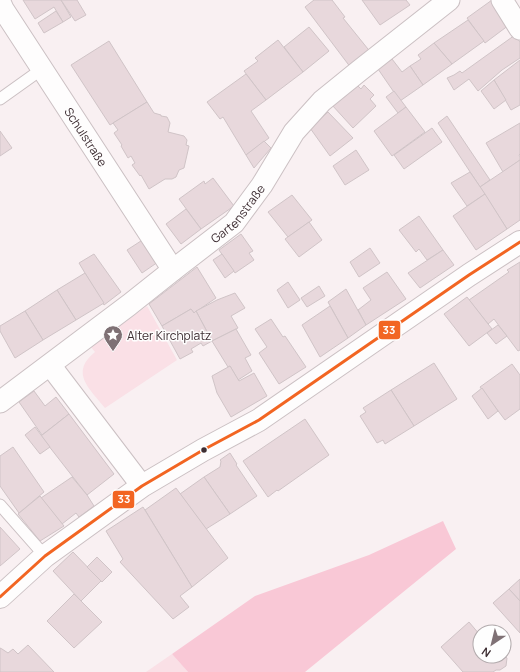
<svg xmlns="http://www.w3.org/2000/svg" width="520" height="672" font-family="Manrope,sans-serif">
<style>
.green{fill:#fae0e6}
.forest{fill:#f9c8d6}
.building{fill:#e8d8dc;stroke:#d0c4c7}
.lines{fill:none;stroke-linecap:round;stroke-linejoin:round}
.service-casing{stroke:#cbc0c3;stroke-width:13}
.minor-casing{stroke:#cbc0c3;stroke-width:23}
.tertiary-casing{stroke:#cbc0c3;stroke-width:24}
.service{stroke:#fefdfd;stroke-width:11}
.minor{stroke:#fefdfd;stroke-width:21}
.tertiary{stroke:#fefdfd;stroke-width:22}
.bus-1-casing{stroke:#fefefe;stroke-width:6}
.bus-1{stroke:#f26522;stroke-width:3}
.bus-dot{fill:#3d2d32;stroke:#fefefe;stroke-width:1.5}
.labels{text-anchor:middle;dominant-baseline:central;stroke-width:3;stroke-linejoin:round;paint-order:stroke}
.street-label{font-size:12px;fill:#3d2d32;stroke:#fefefe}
.poi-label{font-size:12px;fill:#3d2d32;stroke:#fefefe;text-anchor:start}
.line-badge{stroke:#fefefe;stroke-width:1.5}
.badge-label{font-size:11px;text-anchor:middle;font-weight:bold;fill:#fff}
</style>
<rect width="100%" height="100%" fill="#f9f0f2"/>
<g class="green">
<path d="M147,306L177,360L105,408C90,389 69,373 95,352L91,347Z"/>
<path d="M172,654L188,672H146Z"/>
</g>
<path class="forest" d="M443,521L456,549L305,672H188L172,654L255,596L369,555Z"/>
<g class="building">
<path d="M23,0H61L71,17L63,22L54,7L35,19Z"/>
<path d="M61,0H77L86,15L75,21Z"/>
<path d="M314,0H332L345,17L343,18L372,54L351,68L305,7Z"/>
<path d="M362,0H406L410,5L380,25Z"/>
<path d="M492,0L509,25L485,43L467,18Z"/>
<path d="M56,11L63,22L44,33L38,23Z"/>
<path d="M468,20L484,41L452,64L434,43Z"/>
<path d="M309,27L329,51L303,72L284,47Z"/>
<path d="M515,35L520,42V58L502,70L478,91L469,79L454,90L447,78L454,75L460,71L462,73Z"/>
<path d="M278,40L303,72L266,100L244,71L258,61L255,58Z"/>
<path d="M109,41L147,102L110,125L71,65Z"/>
<path d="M434,43L452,64L423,85L410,66L421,59L418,55Z"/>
<path d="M392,59L402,72L410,66L423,85L400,101L378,69Z"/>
<path d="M520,60V105L511,110L494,80Z"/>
<path d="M246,74L266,100L251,111L269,138L246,155L223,117L220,119L207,102Z"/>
<path d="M494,80L506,100L494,109L481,91Z"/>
<path d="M355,83L361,89L364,85L374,95L370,99L376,106L353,128L332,105Z"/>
<path d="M394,91L406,107L398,113L386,97Z"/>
<path d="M147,102L154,113L161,115V116L167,117L170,123L168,132L184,136L187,140L186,145L189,146L184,168L179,170L176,177L172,179H165L149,189L141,175L140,176L132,165L135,163L131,156L128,158L121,146L122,145L114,133L118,130L113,123Z"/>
<path d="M406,107L425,132L392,156L374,131Z"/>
<path d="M328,112L353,138L330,156L310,128Z"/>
<path d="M447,116L490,180L480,187L438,123Z"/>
<path d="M520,123V154L519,155L520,157V160L503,172L486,143Z"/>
<path d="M432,128L442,142L404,169L394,155Z"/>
<path d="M0,131L12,148L0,156Z"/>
<path d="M264,141L271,148L254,168L246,155Z"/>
<path d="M356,150L369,170L345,185L333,166Z"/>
<path d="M520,160V220L507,229L480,187Z"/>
<path d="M470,172L485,194L467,206L451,183Z"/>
<path d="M213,178L234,206L201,229L179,199L204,181L205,184Z"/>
<path d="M485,194L507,229L476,250L453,216Z"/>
<path d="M292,195L312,220L288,237L268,212Z"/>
<path d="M186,209L201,229L181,244L166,224Z"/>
<path d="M419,216L443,250L427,260L419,249L416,252L399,230Z"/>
<path d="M309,222L322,240L299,257L285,239Z"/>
<path d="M241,234L253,251L249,253L254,260L235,273L219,250Z"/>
<path d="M144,239L158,262L142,273L127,250Z"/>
<path d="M370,248L380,263L359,277L350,262Z"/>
<path d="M443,250L454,265L420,288L408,273Z"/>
<path d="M94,254L121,292L104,305L79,263Z"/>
<path d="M222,254L234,271L225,278L213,260Z"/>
<path d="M520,262V350L518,351L494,319L488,324L469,300L509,272L507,270Z"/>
<path d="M197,267L216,298L194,313L191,309L162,326L149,304Z"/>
<path d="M387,272L406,299L366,325L358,310L371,300L363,288Z"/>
<path d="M85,273L104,303L76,320L57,290Z"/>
<path d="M288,282L300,300L288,308L277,290Z"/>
<path d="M319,286L325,296L307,307L301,298Z"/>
<path d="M346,289L366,325L348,338L328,302Z"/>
<path d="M57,290L76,320L43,340L25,311Z"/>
<path d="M235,293L245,308L231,316L238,328L212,341L196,311L217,300Z"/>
<path d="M467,297L492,329L469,346L444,314Z"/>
<path d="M330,306L348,338L320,357L302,325Z"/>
<path d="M191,309L194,313L196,311L212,341L203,346L201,343L191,349L193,352L180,359L162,326Z"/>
<path d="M25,311L43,340L15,358L0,331V326Z"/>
<path d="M271,319L283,337L285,336L306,367L279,384L259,353L267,347L255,329Z"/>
<path d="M498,325L507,336L496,344L487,333Z"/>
<path d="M236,329L251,355L245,358L252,371L238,380L230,366L228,367L212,341Z"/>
<path d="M434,363L457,399L414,426L391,390Z"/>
<path d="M512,364L520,375V409L505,420L480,387Z"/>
<path d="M230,366L239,381L254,373L267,396L231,417L217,393L212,376Z"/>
<path d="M482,388L498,411L488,419L472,396Z"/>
<path d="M391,390L414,426L385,444L383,440L377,443L360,416L366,412L363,408Z"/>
<path d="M34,391L45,406L56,397L69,414L42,435L19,402Z"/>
<path d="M69,414L114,474L87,495L41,436Z"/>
<path d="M305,419L329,455L278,491L277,490L268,497L243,461Z"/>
<path d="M35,427L50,447L40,454L25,435Z"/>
<path d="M13,447L44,492L19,513L0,486V456Z"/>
<path d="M230,453L237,464L236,465L257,496L230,514L204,477L220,467L221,461L220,460Z"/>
<path d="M72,477L87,495L94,506L79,517L76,513L62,524L41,498Z"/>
<path d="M204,477L230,514L206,529L180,494Z"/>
<path d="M176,488L228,558L192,587L145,510Z"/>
<path d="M40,496L64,526L40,541L18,514Z"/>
<path d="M143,507L192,587L180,596L189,607L173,619L120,562L123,559L106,531Z"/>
<path d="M0,527L20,549L0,566Z"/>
<path d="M73,552L101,581L81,601L53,571Z"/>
<path d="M97,557L112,572L102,582L87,567Z"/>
<path d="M520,579V601L509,589Z"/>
<path d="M509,589L520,601V633L493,603Z"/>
<path d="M74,594L102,622L74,648L47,621Z"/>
<path d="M469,622L480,635V656H504V655L507,658L506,666L500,670H496L493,672H463L441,647Z"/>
<path d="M28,645L54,672H0V648L2,649L8,653L13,649L18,654Z"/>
</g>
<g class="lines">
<defs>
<g id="service">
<path d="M0,99L42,69"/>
<path d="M0,505L45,556"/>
</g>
<g id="minor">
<path d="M502,0L520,29"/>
<path id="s1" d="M0,2L3,9L173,270"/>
<path d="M50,365L142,486"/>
<path id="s2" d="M0,402L129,305L173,270L234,223L262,185L294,132L322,101L359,71L449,0"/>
</g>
<path id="tertiary" d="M0,597L45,556L142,486L203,450L259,420L469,275L520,242"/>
</defs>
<use href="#service" class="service-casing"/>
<use href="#minor" class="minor-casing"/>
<use href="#tertiary" class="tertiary-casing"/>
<use href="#service" class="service"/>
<use href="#minor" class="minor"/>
<use href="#tertiary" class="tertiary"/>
<defs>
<path id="bus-1" d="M0,597L45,556L142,486L203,450L259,420L469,275L520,242"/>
</defs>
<use href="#bus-1" class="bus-1-casing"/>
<use href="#bus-1" class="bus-1"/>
</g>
<defs>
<symbol id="sight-pin" viewBox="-11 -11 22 30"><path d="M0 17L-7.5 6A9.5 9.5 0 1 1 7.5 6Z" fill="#7f7175" stroke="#fefefe"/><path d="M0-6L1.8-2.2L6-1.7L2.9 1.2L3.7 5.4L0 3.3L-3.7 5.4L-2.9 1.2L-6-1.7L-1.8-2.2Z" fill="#fff"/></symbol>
</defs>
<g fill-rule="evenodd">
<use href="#sight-pin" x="102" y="324" width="22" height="30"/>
</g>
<circle class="bus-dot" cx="204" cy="450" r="3.5"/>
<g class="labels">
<g class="street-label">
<text stroke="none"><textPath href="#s1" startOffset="160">Schulstraße</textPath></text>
<text stroke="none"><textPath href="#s2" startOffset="304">Gartenstraße</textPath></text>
</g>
<g class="poi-label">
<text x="127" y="335">Alter Kirchplatz</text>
</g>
</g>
<g class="line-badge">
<rect x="378" y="320" width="23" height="20" rx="4" fill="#f26522"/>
<rect x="112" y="490" width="23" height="19" rx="4" fill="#f26522"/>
</g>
<g class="badge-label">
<text x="389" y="334">33</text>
<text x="124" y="503">33</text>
</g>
<g transform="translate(492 644) rotate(215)"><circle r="19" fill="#fefefe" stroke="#b1aaac"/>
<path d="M0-3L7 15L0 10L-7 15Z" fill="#7f7175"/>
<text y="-6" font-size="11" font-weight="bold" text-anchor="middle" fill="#3d2d32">N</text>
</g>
</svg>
